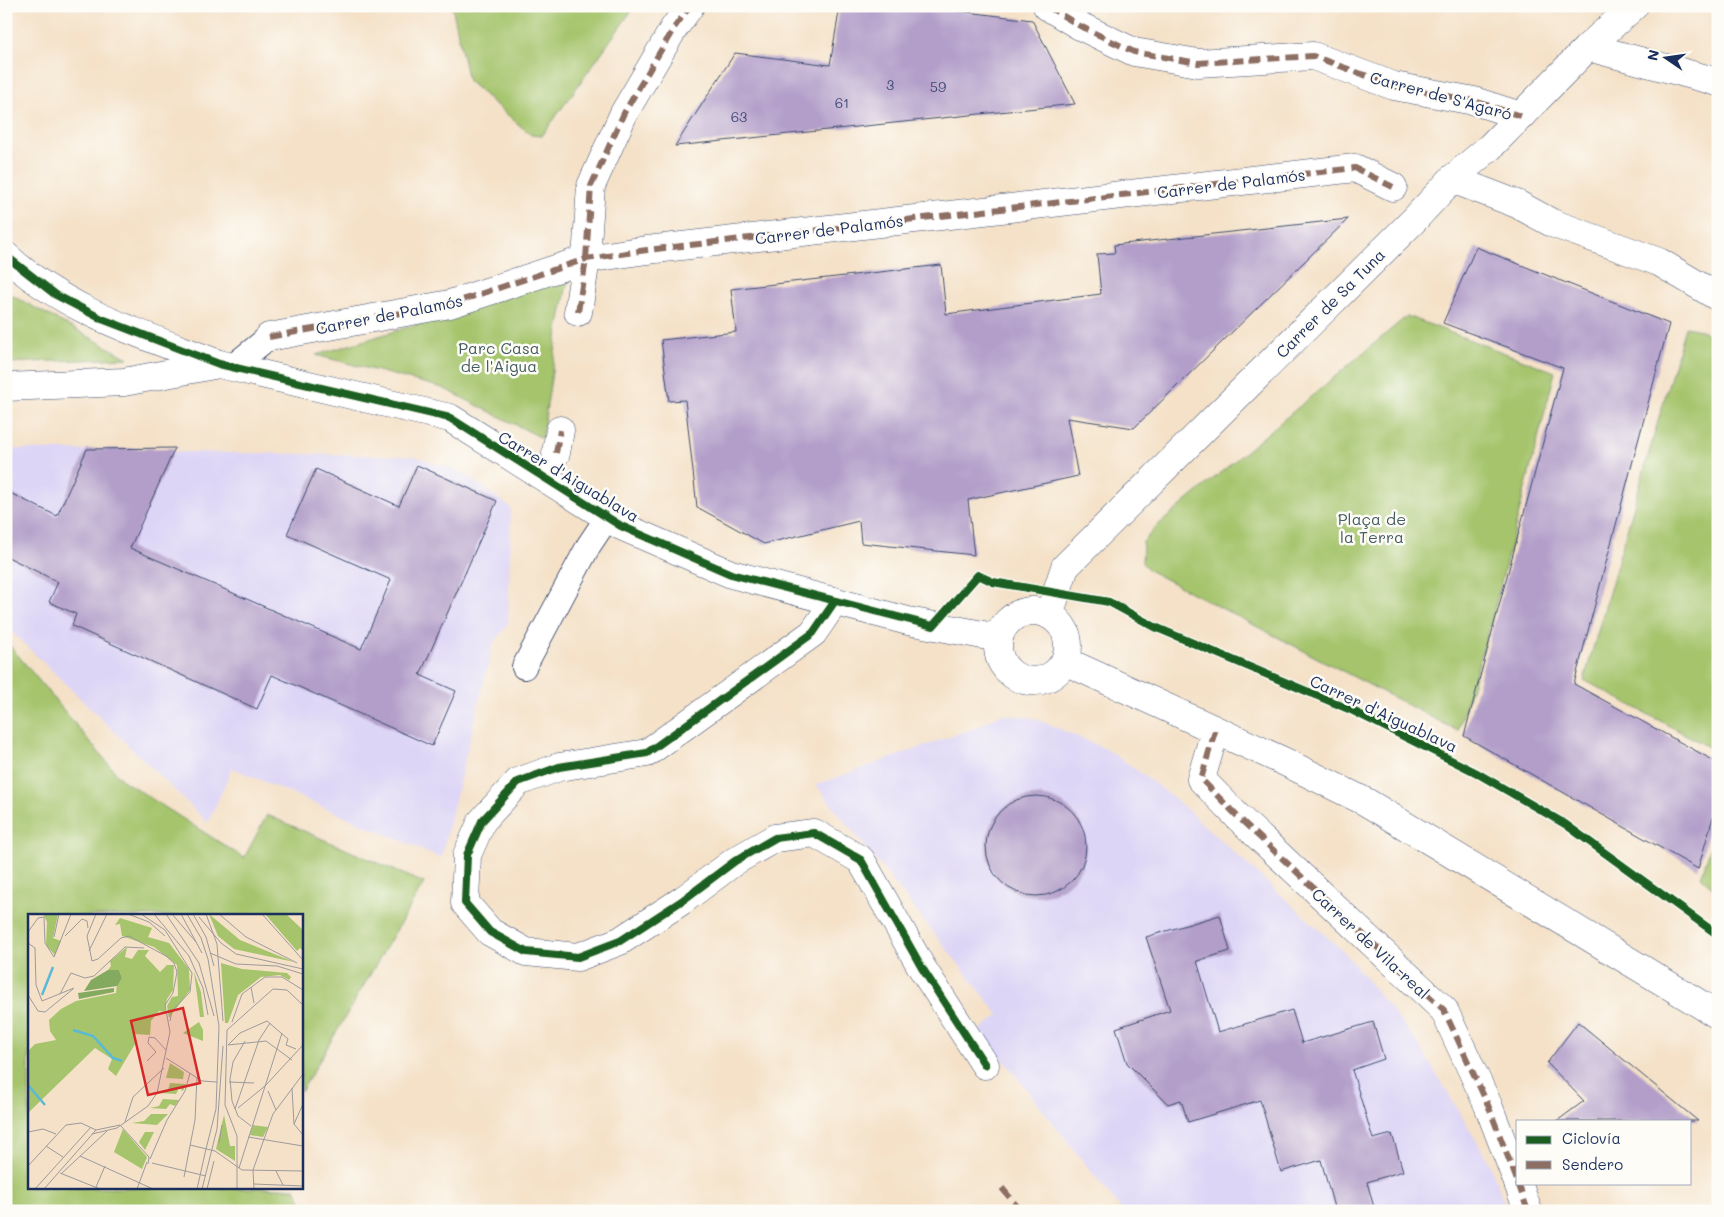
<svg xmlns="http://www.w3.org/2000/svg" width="1724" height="1217" font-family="Mali,sans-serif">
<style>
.built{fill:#ddd5f6}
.green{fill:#a5c46c;stroke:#607a65}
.building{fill:#b29ec9}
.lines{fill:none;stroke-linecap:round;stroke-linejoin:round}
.lane-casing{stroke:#3c4a6e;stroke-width:26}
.street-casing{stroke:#3c4a6e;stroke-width:29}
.lane{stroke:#fff;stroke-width:24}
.street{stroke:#fff;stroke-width:28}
.quiet{stroke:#8d6e63;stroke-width:6;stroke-dasharray:12 6;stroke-linecap:butt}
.cycleway-casing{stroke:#fdfcf7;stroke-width:11}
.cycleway{stroke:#1b5e20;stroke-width:8}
.labels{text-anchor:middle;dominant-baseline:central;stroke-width:5;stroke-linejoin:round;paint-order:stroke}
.number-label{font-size:14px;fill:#414b79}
.street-label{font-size:16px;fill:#1b2f5e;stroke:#fdfcf7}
.park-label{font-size:16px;fill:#445c62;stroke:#fdfcf7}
.inset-river{fill:none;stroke:#59b9d8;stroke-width:2.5}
.inset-road{fill:none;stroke:#9d9a9d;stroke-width:1}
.view{fill:#d62828;fill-opacity:0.15;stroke:#d62828;stroke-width:2.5}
.inset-edge{fill:none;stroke:#1b2f5e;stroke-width:2.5}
</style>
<rect width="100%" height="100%" fill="#fdfcf7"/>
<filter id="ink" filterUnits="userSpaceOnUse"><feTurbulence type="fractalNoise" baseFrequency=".02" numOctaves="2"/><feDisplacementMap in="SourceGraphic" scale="10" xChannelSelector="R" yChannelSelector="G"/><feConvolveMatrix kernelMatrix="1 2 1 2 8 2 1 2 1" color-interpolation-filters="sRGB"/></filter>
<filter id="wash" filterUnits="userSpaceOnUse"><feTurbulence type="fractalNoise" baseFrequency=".0096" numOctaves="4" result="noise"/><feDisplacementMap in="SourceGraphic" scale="20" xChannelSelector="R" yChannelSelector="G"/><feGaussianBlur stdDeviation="1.12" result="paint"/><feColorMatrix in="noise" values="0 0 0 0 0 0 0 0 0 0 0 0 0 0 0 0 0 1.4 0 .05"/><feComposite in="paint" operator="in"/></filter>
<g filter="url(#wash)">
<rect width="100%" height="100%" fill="#f4e1c7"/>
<g class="built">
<path d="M6,449L414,456L463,473L511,508L508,624L493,644L441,858L232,768L208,823L6,626Z"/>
<path d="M1000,714L1034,718L1106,749L1131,766L1175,799L1345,953L1418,1043L1489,1162L1507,1211H1122L980,1030L999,1015L816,785L977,727Z"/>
</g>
<g class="green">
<path d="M452,6H635L542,136L531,135L468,81Z"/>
<path d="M568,279L559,325L542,438L443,388L316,355Z"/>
<path d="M6,292L128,358L6,363Z"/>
<path d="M1407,316L1555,372L1489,630L1458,731L1150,571L1142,563L1143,542L1157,526Z"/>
<path d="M1685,327L1701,330L1718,343V752L1584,680Z"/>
<path d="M6,641L121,779L244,858L267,815L424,883L301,1092V916H29V1188H295L306,1211H6Z"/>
<path d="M1718,824V892L1701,877Z"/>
</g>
<g id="blocks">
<g class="building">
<path d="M840,6H918L1032,20L1075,104L675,146L735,53L830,65Z"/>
<path d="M1348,219L1134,428L1067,418L1078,476L968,500L974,555L861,543L859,521L764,544L697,507L685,400L669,401L661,340L736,332L731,289L941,265L946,314L1101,294L1097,254L1115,253L1114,245Z"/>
<path d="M1476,247L1669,324L1574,684L1718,763V800L1698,869L1464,736L1563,368L1443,323Z"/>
<path d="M175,448L130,548L361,649L391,580L287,534L316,469L399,506L417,465L497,501L420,675L456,691L432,746L272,675L257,709L72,626L76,614L49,602L58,582L6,556V491L57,516L87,449Z"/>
<circle cx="1036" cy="846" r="50"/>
<path d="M1220,915L1230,951L1197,961L1218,1032L1292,1010L1302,1043L1373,1022L1384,1059L1352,1070L1373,1139L1392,1134L1403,1171L1367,1182L1375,1211H1335L1321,1160L1281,1172L1260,1100L1188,1122L1181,1100L1168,1104L1127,1063L1116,1028L1170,1010L1146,937Z"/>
<path d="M1578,1022L1698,1121H1557L1584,1101L1547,1063Z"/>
</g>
</g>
</g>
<g filter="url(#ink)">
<use href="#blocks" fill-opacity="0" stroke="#3c4a6e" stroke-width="1"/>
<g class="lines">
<defs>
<g id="lane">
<path d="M232,367L269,337"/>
<path d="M524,667L589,545L607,518"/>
</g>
<g id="street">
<path d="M1047,6L1080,26L1134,52L1198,63L1313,56L1394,86L1474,101L1521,116"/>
<path d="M1588,47L1718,82"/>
<path d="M1452,179L1517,204L1552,223L1659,262L1718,297"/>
<path d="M6,256C66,312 144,335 219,364"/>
<path d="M578,312L586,259L591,186L624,113L674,28L690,6"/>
<path d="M269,337L450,304L586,259L647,250L1355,168L1393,187"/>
<path d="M6,387L124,382L219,364L450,418L621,526L731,574L908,621L999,638"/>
<path d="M556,453L560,430"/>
<path d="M835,601L813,633L647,753L559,767L518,782L482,821L467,855L465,903L490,932L526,952L578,957L620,941L683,900L735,861L775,838L814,833L861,860L922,968L985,1065"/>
<circle cx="1033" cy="646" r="35"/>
<path d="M1049,615L1065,567L1414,220L1452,179L1490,147L1588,47L1634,6"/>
<path d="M1065,661L1283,761L1366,802L1718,1015"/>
<path d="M1215,731L1201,779L1239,818L1444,1010L1488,1105L1518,1183"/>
<path d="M1518,1183L1528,1211"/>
</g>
</defs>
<use href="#lane" class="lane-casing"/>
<use href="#street" class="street-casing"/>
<use href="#lane" class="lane"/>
<use href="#street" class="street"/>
<g class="quiet">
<path d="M1047,6L1080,26L1134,52L1198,63L1313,56L1394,86L1474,101L1521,116"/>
<path d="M578,312L586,259L591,186L624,113L674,28L690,6"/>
<path d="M269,337L450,304L586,259L647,250L1355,168L1393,187"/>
<path d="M556,453L560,430"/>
<path d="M1215,731L1201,779L1239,818L1444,1010L1488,1105L1518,1183"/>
<path d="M1518,1183L1528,1211"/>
<path d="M1002,1188L1021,1211"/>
</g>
<defs>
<g id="cycleway">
<path d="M6,256L56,295L102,319L219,364L450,418L621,526L731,574L933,626L978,575L993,582L1109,602L1155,627L1351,710L1475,772L1565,824L1718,935"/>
<path d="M835,601L813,633L647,753L559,767L518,782L482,821L467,855L465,903L490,932L526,952L578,957L620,941L683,900L735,861L775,838L814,833L861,860L922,968L985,1065"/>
</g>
</defs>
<use href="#cycleway" class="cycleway-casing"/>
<use href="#cycleway" class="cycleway"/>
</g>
</g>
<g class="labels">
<g class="number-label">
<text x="890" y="84">3</text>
<text x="938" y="86">59</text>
<text x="842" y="102">61</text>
<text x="739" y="116">63</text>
</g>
<g class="street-label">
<text transform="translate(1441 95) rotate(15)">Carrer de S'Agaró</text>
<text transform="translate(1231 183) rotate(-7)">Carrer de Palamós</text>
<text transform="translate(829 229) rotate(-7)">Carrer de Palamós</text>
<text transform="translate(1330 303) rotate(-45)">Carrer de Sa Tuna</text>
<text transform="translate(389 314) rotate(-11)">Carrer de Palamós</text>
<text transform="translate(569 476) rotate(31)">Carrer d'Aiguablava</text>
<text transform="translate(1384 713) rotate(25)">Carrer d'Aiguablava</text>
<text transform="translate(1371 943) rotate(43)">Carrer de Vila-real</text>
</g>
<g class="park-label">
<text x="499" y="347">Parc Casa<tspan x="499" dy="18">de l'Aigua</tspan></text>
<text x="1372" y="518">Plaça de<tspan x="1372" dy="18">la Terra</tspan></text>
</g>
</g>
<g transform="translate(28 914)">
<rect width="275" height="275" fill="#f4e1c7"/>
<path d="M15,0H30L25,24L33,27L27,41L18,31L19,8ZM181,0L212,26L266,48L206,35L190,22ZM237,0H258L275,16V37L272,34L269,37ZM92,4L124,14L120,23L141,29L161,55L162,76L141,104L139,92L144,83L150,82L149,51L126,33L94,22L92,10L87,11ZM99,33L97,43L104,45L110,36H121L117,42L132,58L139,51H146L145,76L139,85L137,98L131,97L123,107L122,121L106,120L107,130L88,162L80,155L84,145L67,134L0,199V137L7,130L28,126L22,117L21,106L33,95L48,87L88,79L89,70L94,64L91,56H80L83,52L82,47ZM193,49L214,55L259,59L263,63L261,66L252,61L233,63L210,81L200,109H197ZM166,58L173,78L176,103H172ZM171,108L175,116V127L155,119ZM142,149L156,158L155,165L138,164ZM142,169L158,170L155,177L151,174L148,180L133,179L140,176ZM135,185L151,186L147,192L142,190L138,195L122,194L131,192ZM123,200H140L129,211L104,209L116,207ZM196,201L202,232H207V247L188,235ZM225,211L240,213L235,223L222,221ZM95,215L119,243L114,255L86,238ZM117,218H126L117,236L111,228Z" fill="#a5c46c"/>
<path d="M80,56H91L94,64L89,72L56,77L63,66ZM86,74V78L51,85L50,79Z" fill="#84aa60"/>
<path class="inset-river" d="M14,81L25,53M45,116L65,122L85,144L94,147M0,171L17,191"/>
<path class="inset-road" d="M100,0L121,8L137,22M113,0L137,16L164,59L162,78L144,97L142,107M126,0L161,42L175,74L180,101M138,0L171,49L186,102M144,0L168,28M153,0L174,39M159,0L173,24L180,45L191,112L188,195L178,235M165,0L178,23L186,52M178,0L189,30L195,107M191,0L218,23L269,49M234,0L275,46M16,3L17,29L26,43L43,0M171,3L193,29L208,40L275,55M0,18L10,4L16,3M37,22L54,5L59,7L60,14M26,23L31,0M0,29L7,34L8,71L14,87L46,74M61,37L79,0M182,39L208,50L249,52L275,60M223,73L226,89M32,80L43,59L57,64L66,62L97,33L116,34M0,81L10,97L17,98L45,75M204,108L214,80L237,63H254L275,76M217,127L205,148L202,165L204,187L210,202L223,212M200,131L212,119L239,107L260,125L258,131L268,135M200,131L238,127L264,146M138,144L174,167L189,168M119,147L128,138L120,129L121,123L127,124L138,136M201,168L226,169M264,174L266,210M240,177L248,196M275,190L266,210L275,221M210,194L237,172L275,131M207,195L231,126L242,109M97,208L105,183L136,154M92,211L121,243L120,250M189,215L195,132M0,218L15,215L28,220M64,220L89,214L120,192L129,179L142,118L137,91L145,79L149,58L146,49L138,42L101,22L93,24L70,45L64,47L59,22L68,0M220,223L275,232M191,229L194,211M162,231L187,237L214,256L275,257M18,232L35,243M52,242L125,275M122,245L139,206L157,177L162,159M124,249L178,262M0,252L38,211L53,209L68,216M211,254L254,119M248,257L255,271M32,259L72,275M33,260L79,217M156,263L167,206L169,163M226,270L275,272M68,273L77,252M7,275L63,213M16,275L68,216L92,211M109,275L119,248M169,275L178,235M174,275L189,215M179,275L186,247M209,275V222L197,191L199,116L245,75L259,76L275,91M226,275L225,256L245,200L275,160"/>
<path class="view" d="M155,94L172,169L120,181L103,107Z"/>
<rect width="275" height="275" class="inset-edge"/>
</g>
<rect width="1724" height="1217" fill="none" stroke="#fdfcf7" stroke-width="25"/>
<rect x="1516" y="1120" width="175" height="65" fill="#fdfcf7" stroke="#a3aaba"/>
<rect x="1526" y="1136" width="25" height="8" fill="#1b5e20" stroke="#a3aaba"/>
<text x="1562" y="1144" font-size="15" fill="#1b2f5e">Ciclovía</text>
<rect x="1526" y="1161" width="25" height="8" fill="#8d6e63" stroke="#a3aaba"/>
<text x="1562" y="1170" font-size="15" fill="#1b2f5e">Sendero</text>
<g transform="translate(1666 58) rotate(283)" stroke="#fdfcf7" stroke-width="4" paint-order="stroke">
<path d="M0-4L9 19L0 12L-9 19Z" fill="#1b2f5e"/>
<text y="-8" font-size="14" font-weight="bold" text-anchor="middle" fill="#1b2f5e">N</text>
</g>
</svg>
